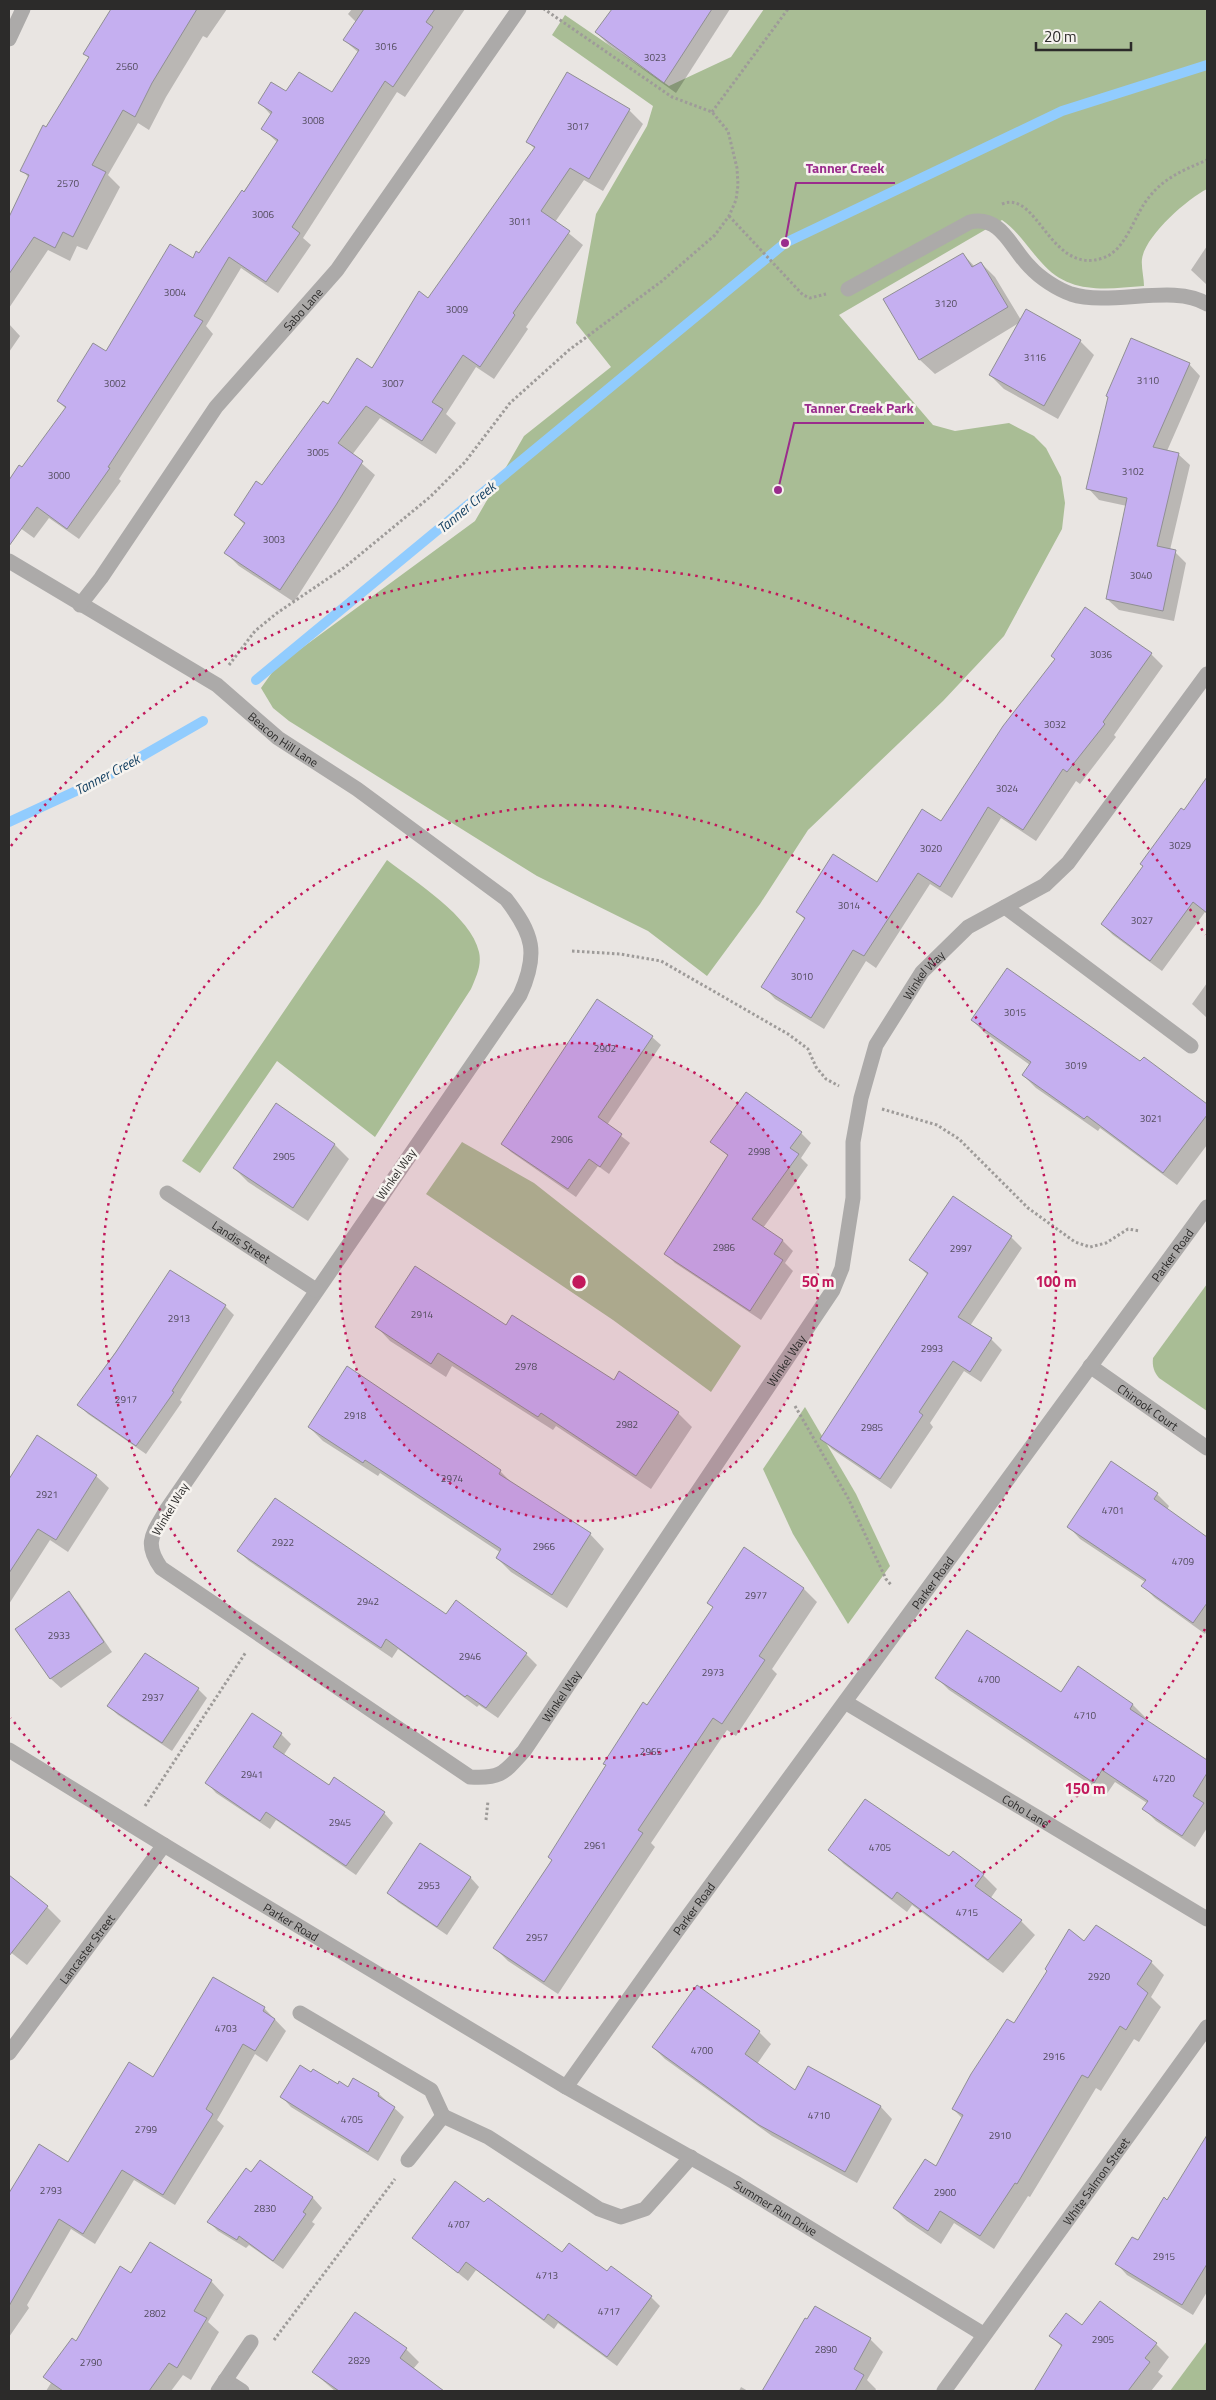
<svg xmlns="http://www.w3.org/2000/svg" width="1216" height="2400" font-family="'Titillium Web',sans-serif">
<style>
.green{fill:#a9bd95}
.shadow{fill:#0003}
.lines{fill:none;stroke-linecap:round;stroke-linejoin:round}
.stream{stroke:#91ccfe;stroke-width:10}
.building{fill:#c5aff0;stroke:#908f93}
.path{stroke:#9e9b99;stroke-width:3;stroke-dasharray:2.5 2.5;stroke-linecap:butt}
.service{stroke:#acaaa9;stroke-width:15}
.minor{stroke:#acaaa9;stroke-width:15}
.tertiary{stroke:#acaaa9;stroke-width:15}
.ring{fill:none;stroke:#c2185b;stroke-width:2.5;stroke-dasharray:2.5 5}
.labels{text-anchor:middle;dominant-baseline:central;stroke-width:5;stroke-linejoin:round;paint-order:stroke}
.number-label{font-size:10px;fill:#524c5c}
.street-label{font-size:12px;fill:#2c2b2a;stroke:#f6f3ef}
.water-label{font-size:14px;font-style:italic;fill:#174263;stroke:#f6f3ef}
.centre{fill:#c2185b;stroke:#f6f3ef;stroke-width:2.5}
.ring-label{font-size:15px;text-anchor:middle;font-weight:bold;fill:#c2185b;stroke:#f6f3ef;stroke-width:5;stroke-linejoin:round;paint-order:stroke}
.leader{fill:none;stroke:#9a2c8c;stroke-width:2}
.callout-dot{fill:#9a2c8c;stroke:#f6f3ef;stroke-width:2}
.callout-label{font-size:14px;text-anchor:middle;font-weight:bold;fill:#9a2c8c;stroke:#f6f3ef;stroke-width:5;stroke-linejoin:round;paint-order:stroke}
</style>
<rect width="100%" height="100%" fill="#e9e5e2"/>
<g class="green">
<path d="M764,9H1207V189C1187,199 1145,236 1142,259C1141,267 1144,278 1144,286C1105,289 1069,295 1041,262C1028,248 1018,231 1002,220L839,315L933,425L955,431L1009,423L1034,436L1046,448L1061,477L1065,503L1062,529L1004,636L943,701L808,830L760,904L707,976L648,931L537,876L289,721L273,708L261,688L276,667L475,521L524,436L611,367L576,323L596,214L647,126L653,106L552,35L565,15L669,86L731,57Z"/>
<path d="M387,860C415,882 471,916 479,952C482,965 476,977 471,989L375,1137L277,1061L200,1173L182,1161Z"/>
<path d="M462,1142L534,1183L741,1346L711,1392L613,1320L426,1194Z"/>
<path d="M1207,1284V1411L1159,1378C1154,1372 1152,1366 1153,1358Z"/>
<path d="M805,1407L856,1494L890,1566L848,1624L793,1534L763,1469Z"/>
<path d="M1207,2341V2391H1170Z"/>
</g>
<g class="shadow">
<path d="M120,9H227L207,38L203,36L166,97L149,130L138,123L108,175L120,187L87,250L77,246L70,261L48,250L9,308V219L29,178L22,170L89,58L85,54Z"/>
<path d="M352,9H465L405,97L397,92L303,238L311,245L278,293L241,268L206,326L213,334L119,479L121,481L79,539L49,518L34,538L9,520V482L20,467L23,469L66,409L58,401L199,254L278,143L263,129L271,115L259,102L287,93L332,94L359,53L344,40L356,22L348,14Z"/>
<path d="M613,9H730L676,93L608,44L596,32Z"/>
<path d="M568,74L629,110L643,124L603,191L584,180L555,222L583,245L526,327L528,329L494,379L476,367L446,414L456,423L436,454L380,418L352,455L375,475L294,602L239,566L226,553L245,525L235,515L263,487L328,406L373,369L428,299L535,149L528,142Z"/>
<path d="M1207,246V285L1191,270Z"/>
<path d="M963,254L975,267L981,263L995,277L1021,320L1080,341L1094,355L1058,419L1004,389L990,375L1019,323L935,374L920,360L885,300Z"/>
<path d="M9,324L20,336L9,352Z"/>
<path d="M1189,364L1200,376L1167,451L1178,454L1190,465L1170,550L1175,552L1186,563L1174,621L1119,610L1107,599L1127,506L1099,500L1088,488Z"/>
<path d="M1151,654L1163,666L1114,735L1116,737L1080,784L1076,781L1036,841L1001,818L952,898L930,884L876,968L866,961L824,1029L775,999L763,986L805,920L798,912L877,884L942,822Z"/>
<path d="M1207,779V914L1205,912L1162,971L1113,935L1102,924Z"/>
<path d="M1207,983V1018L1192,1004Z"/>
<path d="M972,1020L1141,1063L1144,1058L1207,1106V1145L1177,1185L1100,1128L1098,1131L1036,1088L1023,1075L1030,1065L985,1033Z"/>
<path d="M652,1037L661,1045L607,1125L630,1143L609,1174L598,1166L576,1197L511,1152L503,1144Z"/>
<path d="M801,1133L811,1143L801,1158L808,1165L763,1228L783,1241L793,1251L785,1263L793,1271L761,1320L675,1263L665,1253L729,1157L712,1142Z"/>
<path d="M335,1145L349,1159L308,1221L248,1182L234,1168Z"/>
<path d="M953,1197L1011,1237L1022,1248L970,1326L991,1339L1002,1350L981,1382L964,1371L930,1423L933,1427L891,1489L832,1449L822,1439L928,1275L911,1260Z"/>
<path d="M171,1271L225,1306L234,1315L180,1400L182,1402L146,1454L88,1414L79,1405Z"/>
<path d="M376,1326L506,1327L678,1413L692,1427L651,1489L556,1426L553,1430L452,1366L446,1377L390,1341Z"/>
<path d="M309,1427L500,1471L514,1485L590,1534L604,1549L567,1608L511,1572L497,1558L501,1553L380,1473L378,1476L323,1441Z"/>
<path d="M37,1437L96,1476L109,1488L68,1552L50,1540L9,1604V1481Z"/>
<path d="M1112,1463L1157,1494L1169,1506L1167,1510L1207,1539V1631L1205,1634L1155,1598L1143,1586L1145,1582L1080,1539L1069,1527Z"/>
<path d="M745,1549L804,1589L817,1602L772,1669L777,1674L736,1736L727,1730L651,1843L655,1847L558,1994L508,1961L495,1948L714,1608L709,1603Z"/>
<path d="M238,1551L446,1615L526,1654L537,1665L498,1718L479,1705L477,1707L398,1649L392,1658L249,1561Z"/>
<path d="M69,1593L78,1602L112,1652L61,1688L51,1679L17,1629Z"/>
<path d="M1079,1668L1133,1705L1145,1717L1144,1719L1207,1762V1828L1195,1847L1156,1821L1144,1809L1147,1803L1115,1782L1106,1795L949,1690L937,1678L1061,1693Z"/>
<path d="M198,1689L207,1698L172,1751L118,1715L108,1706Z"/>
<path d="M252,1715L281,1734L291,1744L283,1756L329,1787L384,1813L393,1823L356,1875L276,1820L270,1829L216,1793L207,1783Z"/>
<path d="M830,1850L949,1858L983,1875L997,1889L990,1899L1021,1921L1035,1935L1003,1973L912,1905L907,1912L844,1864Z"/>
<path d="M9,1877L47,1907L61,1921L27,1965L9,1951Z"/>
<path d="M470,1877L479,1887L447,1935L398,1902L389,1893Z"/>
<path d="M1084,1942L1151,1962L1164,1975L1151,1997L1161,2007L1139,2042L1134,2039L1101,2091L1096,2088L1030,2197L1028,2196L994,2249L954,2223L941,2244L907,2221L894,2208L937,2168L963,2119L953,2109L1014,2025Z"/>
<path d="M214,1978L264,2008L286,2031L267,2062L255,2054L217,2120L224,2126L175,2205L134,2180L95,2244L71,2229L27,2305L29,2308L9,2337V2195L39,2146L68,2164L153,2078Z"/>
<path d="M759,2032L771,2044L757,2064L795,2092L809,2067L881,2107L892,2119L857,2183L772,2136L665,2059L653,2047Z"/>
<path d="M312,2073L348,2088L353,2080L379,2094L404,2117L378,2161L291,2107L282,2097Z"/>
<path d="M1207,2138V2292L1193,2315L1127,2275L1117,2264L1138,2242L1168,2201Z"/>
<path d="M260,2161L313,2198L322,2208L312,2222L315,2224L283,2269L249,2245L246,2248L218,2231L209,2222Z"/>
<path d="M485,2204L562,2254L607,2273L651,2297L660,2306L617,2366L558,2323L554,2329L476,2270L468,2281L414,2238Z"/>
<path d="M150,2244L211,2281L224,2295L208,2322L219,2332L191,2380L183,2375L171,2391H46L51,2383L44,2377L76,2343L132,2275Z"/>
<path d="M806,2320L870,2339L883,2352L867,2380L876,2389L875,2391H764Z"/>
<path d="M1083,2327L1156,2344L1169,2357L1158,2372L1163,2376L1151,2391H1035L1062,2347L1051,2336Z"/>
<path d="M406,2349L419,2362L413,2369L442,2391H335L313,2372Z"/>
<path d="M741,2387L748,2391H739Z"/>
</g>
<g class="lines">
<g class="stream">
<path d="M256,680L785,243L1062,111L1207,65"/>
<path d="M9,822L102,779L203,721"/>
</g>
</g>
<g class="building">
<path d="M111,9H197L152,83L135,117L123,110L92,165L106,172L73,237L63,232L55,248L34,237L9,274V217L29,175L20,171L43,125L46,127L89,57L83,54Z"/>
<path d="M364,9H435L426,22L433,27L393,87L385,81L292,227L300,233L266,282L229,257L194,316L203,321L108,467L110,468L67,529L37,507L9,546V480L19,465L22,467L66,407L57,401L93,343L106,351L170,244L193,258L196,251L199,253L242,190L244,192L278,140L261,129L272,112L258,103L271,82L286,91L299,72L332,92L359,50L343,40Z"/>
<path d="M612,9H712L664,83L595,32Z"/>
<path d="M567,72L630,109L589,179L570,168L541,211L570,231L513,313L515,315L480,367L463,355L432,402L443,409L422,441L366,406L338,443L363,461L336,505L280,590L224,553L245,523L234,515L256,481L262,485L323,401L328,404L357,358L372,368L419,291L428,298L535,147L526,142Z"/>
<path d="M963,253L972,267L981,262L1008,307L919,360L883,299Z"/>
<path d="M1026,309L1081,340L1044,406L989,375Z"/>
<path d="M1131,338L1190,363L1153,447L1179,453L1157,546L1176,550L1163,611L1106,599L1127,498L1086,489L1108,397L1106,396Z"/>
<path d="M1085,607L1152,653L1103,722L1105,724L1067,772L1063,769L1023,830L988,807L940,887L918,873L864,956L853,950L811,1018L761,987L805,918L796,912L833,854L877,882L922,809L941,821L1003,726L1055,659L1051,656Z"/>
<path d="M1207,777V913L1193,902L1150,961L1101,924L1143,866L1140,864L1181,808L1184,810Z"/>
<path d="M1007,968L1140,1061L1144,1057L1207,1104V1115L1163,1173L1087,1116L1084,1119L1022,1075L1031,1062L971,1020Z"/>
<path d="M597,999L653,1036L598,1117L622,1134L600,1167L589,1159L568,1189L501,1144Z"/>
<path d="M746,1092L802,1132L790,1148L799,1154L752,1219L783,1240L774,1254L783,1260L750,1311L664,1254L728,1155L710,1142Z"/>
<path d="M276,1103L335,1144L293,1208L233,1168Z"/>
<path d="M953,1196L1012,1236L958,1317L992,1338L970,1372L953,1361L919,1412L923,1415L880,1479L820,1439L928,1273L909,1260Z"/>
<path d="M415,1266L506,1325L512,1315L614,1380L619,1371L679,1412L636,1476L541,1413L538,1417L438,1353L431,1364L375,1327Z"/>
<path d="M170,1270L226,1305L172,1391L174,1392L136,1446L77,1405L116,1352Z"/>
<path d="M347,1366L501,1470L499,1474L591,1533L552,1595L496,1558L501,1549L365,1460L363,1463L308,1427Z"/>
<path d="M37,1435L97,1475L56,1540L38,1529L9,1573V1479Z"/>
<path d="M1111,1461L1158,1493L1154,1499L1207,1537V1603L1193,1623L1141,1586L1146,1580L1067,1527Z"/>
<path d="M275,1498L446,1614L456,1600L527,1653L486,1708L467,1695L465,1697L386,1639L381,1648L237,1551Z"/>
<path d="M744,1547L804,1588L759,1656L765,1660L722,1724L713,1718L638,1830L643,1833L544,1982L493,1948L552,1860L548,1857L606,1765L603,1764L643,1702L647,1705L713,1607L707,1603Z"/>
<path d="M69,1591L104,1642L50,1679L15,1629Z"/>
<path d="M967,1630L1061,1692L1078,1666L1133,1704L1130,1709L1207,1760V1773L1193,1796L1204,1803L1182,1836L1142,1809L1148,1801L1102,1770L1094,1783L935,1678Z"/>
<path d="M145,1653L199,1688L162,1743L107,1706Z"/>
<path d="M252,1713L282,1733L273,1747L329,1785L334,1777L385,1812L346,1866L266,1812L260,1821L205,1783Z"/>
<path d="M865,1799L949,1856L953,1851L984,1874L975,1886L1022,1920L988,1960L897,1892L892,1899L828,1850Z"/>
<path d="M420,1843L471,1877L437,1927L387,1893Z"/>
<path d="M9,1875L48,1906L9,1956Z"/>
<path d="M1096,1925L1152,1961L1137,1984L1148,1993L1126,2030L1120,2026L1088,2078L1082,2075L1017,2184L1015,2183L980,2236L940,2211L928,2231L893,2208L925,2159L936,2166L963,2115L952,2109L971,2074L1007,2019L1014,2023L1047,1971L1045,1969L1069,1929L1084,1941Z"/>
<path d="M213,1977L265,2007L263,2011L275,2019L255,2051L243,2044L206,2109L213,2114L163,2195L122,2170L83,2234L59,2219L9,2306V2193L39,2144L68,2162L129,2062L153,2077Z"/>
<path d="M697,1985L760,2031L745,2054L795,2090L808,2066L881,2106L845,2172L759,2125L652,2047Z"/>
<path d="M300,2065L311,2072L313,2069L338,2084L339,2081L348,2087L353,2078L379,2093L378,2096L395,2107L368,2152L280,2097Z"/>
<path d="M1207,2135V2264L1182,2305L1115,2264L1132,2237L1138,2240L1164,2197L1167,2200Z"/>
<path d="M260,2160L313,2197L303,2212L306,2214L273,2261L239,2236L237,2240L207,2222L246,2168L251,2172Z"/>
<path d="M455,2181L484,2202L488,2198L562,2252L569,2243L607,2271L611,2266L652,2296L607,2357L548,2314L544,2320L466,2262L458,2273L412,2238Z"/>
<path d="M150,2242L212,2280L194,2311L207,2318L177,2368L169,2363L149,2391H63L43,2377L72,2338L76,2341L120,2266L131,2273Z"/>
<path d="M1100,2301L1157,2343L1145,2358L1150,2362L1128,2391H1034L1062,2345L1049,2336L1066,2313L1082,2325Z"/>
<path d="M815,2306L871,2338L854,2369L864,2375L855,2391H762L805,2318L807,2319Z"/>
<path d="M355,2312L407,2348L400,2358L444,2391H339L312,2372Z"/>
</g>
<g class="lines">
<g class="path">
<path d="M712,112L788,9"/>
<path d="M1002,204C1038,189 1050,276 1103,258C1127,250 1134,214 1150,196C1165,177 1186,169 1207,160"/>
<path d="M729,216L803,295L810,298L826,294"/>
<path d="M229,665L255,631L277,613L345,567L430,497L465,462L510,403L569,350L662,281L715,235L729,216L736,200L738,185L737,168L728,131L712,112L672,97L544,9"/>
<path d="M572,951L620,954L661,961L788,1034L808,1049L816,1067L826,1079L839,1086"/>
<path d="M882,1109L937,1125L959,1139L1028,1208L1075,1242L1090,1247L1106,1243L1128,1229L1140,1231"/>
<path d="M795,1406L848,1498L886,1579L892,1586"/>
<path d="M145,1806L246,1652"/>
<path d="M486,1820L488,1801"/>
<path d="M274,2340L395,2179"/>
</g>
<g class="service">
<path d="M848,289L970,222C1002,215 1011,249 1030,267C1040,278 1057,289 1071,294C1111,307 1174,283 1207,304"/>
<path d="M1005,907L1191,1046"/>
<path d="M300,2013L431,2090L443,2116"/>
<path d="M408,2160L443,2116L488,2137L599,2209L621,2217L645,2209L691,2157"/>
<path d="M225,2380L242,2391"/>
</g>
<g class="minor">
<path d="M9,39L23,9"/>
<path id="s1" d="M9,561L217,685L278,738L357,789L506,899C533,934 539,953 520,995L167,1509C153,1534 143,1542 161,1568L470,1777C501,1779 504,1773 524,1751L833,1290L842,1268L853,1198V1142L861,1098L876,1045L922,972L968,927L1045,885L1068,863L1207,674"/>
<path id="s2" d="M80,605L101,578L216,407L337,270L519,9"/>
<path id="s3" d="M167,1193L316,1290"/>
<path id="s4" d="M1090,1366L1207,1448"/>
<path id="s5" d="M845,1702L1207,1919"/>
<path d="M9,1750L164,1845"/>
<path id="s6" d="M566,2087L734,2182L983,2334"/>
<path d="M218,2391L251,2342"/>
<path id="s7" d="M944,2391L1207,2027"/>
</g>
<path class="tertiary" id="s8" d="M9,2053L164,1845L566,2087L677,1931L1207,1207"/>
</g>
<circle cx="579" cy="1282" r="239" fill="#c2185b" fill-opacity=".12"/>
<g class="ring">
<circle cx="579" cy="1282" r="239"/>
<circle cx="579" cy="1282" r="477"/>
<path d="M1205 1629A716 716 0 0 1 11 1718M11 846A716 716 0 0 1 1205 935"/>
</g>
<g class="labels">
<g class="number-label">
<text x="386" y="46">3016</text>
<text x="655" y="57">3023</text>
<text x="127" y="66">2560</text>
<text x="313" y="120">3008</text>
<text x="578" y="126">3017</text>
<text x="68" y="183">2570</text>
<text x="263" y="214">3006</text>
<text x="520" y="221">3011</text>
<text x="175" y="292">3004</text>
<text x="946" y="303">3120</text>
<text x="457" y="309">3009</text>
<text x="1035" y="357">3116</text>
<text x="1148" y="380">3110</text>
<text x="115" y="383">3002</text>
<text x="393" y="383">3007</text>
<text x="318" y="452">3005</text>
<text x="1133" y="471">3102</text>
<text x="59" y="475">3000</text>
<text x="274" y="539">3003</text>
<text x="1141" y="575">3040</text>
<text x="1101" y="654">3036</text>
<text x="1055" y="724">3032</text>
<text x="1007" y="788">3024</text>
<text x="1180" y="845">3029</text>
<text x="931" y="848">3020</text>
<text x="849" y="905">3014</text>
<text x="1142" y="920">3027</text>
<text x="802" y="976">3010</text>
<text x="1015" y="1012">3015</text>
<text x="605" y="1048">2902</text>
<text x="1076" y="1065">3019</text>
<text x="1151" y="1118">3021</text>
<text x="562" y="1139">2906</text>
<text x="759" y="1151">2998</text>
<text x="284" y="1156">2905</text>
<text x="724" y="1247">2986</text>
<text x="961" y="1248">2997</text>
<text x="422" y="1314">2914</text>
<text x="179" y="1318">2913</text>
<text x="932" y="1348">2993</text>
<text x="526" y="1366">2978</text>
<text x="126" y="1399">2917</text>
<text x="355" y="1415">2918</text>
<text x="627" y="1424">2982</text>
<text x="872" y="1427">2985</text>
<text x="452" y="1478">2974</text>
<text x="47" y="1494">2921</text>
<text x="1113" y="1510">4701</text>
<text x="283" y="1542">2922</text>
<text x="544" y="1546">2966</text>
<text x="1183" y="1561">4709</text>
<text x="756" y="1595">2977</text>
<text x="368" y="1601">2942</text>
<text x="59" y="1635">2933</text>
<text x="470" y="1656">2946</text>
<text x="713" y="1672">2973</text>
<text x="989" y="1679">4700</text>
<text x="153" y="1697">2937</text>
<text x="1085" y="1715">4710</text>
<text x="651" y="1751">2965</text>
<text x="252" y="1774">2941</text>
<text x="1164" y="1778">4720</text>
<text x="340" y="1822">2945</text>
<text x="595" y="1845">2961</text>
<text x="880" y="1847">4705</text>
<text x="429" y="1885">2953</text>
<text x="967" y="1912">4715</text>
<text x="537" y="1937">2957</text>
<text x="1099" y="1976">2920</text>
<text x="226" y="2028">4703</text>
<text x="702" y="2050">4700</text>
<text x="1054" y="2056">2916</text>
<text x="819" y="2115">4710</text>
<text x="352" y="2119">4705</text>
<text x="146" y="2129">2799</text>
<text x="1000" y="2135">2910</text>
<text x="51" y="2190">2793</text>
<text x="945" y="2192">2900</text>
<text x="265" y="2208">2830</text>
<text x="459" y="2224">4707</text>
<text x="1164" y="2256">2915</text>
<text x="547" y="2275">4713</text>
<text x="609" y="2311">4717</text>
<text x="155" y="2313">2802</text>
<text x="1103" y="2339">2905</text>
<text x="826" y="2349">2890</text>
<text x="359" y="2360">2829</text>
<text x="91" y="2362">2790</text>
</g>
<g class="street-label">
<text stroke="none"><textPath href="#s2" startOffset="371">Sabo Lane</textPath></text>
<text stroke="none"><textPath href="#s1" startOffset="328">Beacon Hill Lane</textPath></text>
<text stroke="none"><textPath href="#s1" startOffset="2722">Winkel Way</textPath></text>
<text transform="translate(396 1174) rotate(-55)">Winkel Way</text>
<text stroke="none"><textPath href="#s3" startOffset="89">Landis Street</textPath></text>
<text stroke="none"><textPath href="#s8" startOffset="1758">Parker Road</textPath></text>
<text stroke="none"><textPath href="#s1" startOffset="2302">Winkel Way</textPath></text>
<text stroke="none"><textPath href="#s4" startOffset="71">Chinook Court</textPath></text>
<text transform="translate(170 1509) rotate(-59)">Winkel Way</text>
<text stroke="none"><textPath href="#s8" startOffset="1352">Parker Road</textPath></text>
<text stroke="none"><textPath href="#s1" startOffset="1898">Winkel Way</textPath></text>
<text stroke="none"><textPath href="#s5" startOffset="211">Coho Lane</textPath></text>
<text stroke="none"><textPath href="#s8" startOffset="948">Parker Road</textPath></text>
<text stroke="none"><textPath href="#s8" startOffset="408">Parker Road</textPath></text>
<text stroke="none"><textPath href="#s8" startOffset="130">Lancaster Street</textPath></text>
<text stroke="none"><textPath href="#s7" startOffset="259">White Salmon Street</textPath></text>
<text stroke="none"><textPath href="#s6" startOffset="242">Summer Run Drive</textPath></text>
</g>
<g class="water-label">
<text transform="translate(466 507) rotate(-40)">Tanner Creek</text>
<text transform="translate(107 774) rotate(-28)">Tanner Creek</text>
</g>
</g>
<circle cx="579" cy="1282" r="8" class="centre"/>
<g class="ring-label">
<text x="818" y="1287">50 m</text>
<text x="1056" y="1287">100 m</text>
<text x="1085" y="1794">150 m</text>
</g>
<path class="leader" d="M785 243L796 183H895M778 490L794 423H924"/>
<g class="callout-dot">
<circle cx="785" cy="243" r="5"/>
<circle cx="778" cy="490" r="5"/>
</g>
<g class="callout-label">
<text x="845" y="173">Tanner Creek</text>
<text x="859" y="413">Tanner Creek Park</text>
</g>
<rect width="1216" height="2400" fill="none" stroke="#2c2b2a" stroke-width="20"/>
<path d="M1036 42v8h95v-8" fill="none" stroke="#2c2b2a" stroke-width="2.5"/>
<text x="1044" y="42" font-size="15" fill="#2c2b2a" stroke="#f6f3ef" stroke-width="4" paint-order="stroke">20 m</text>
</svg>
